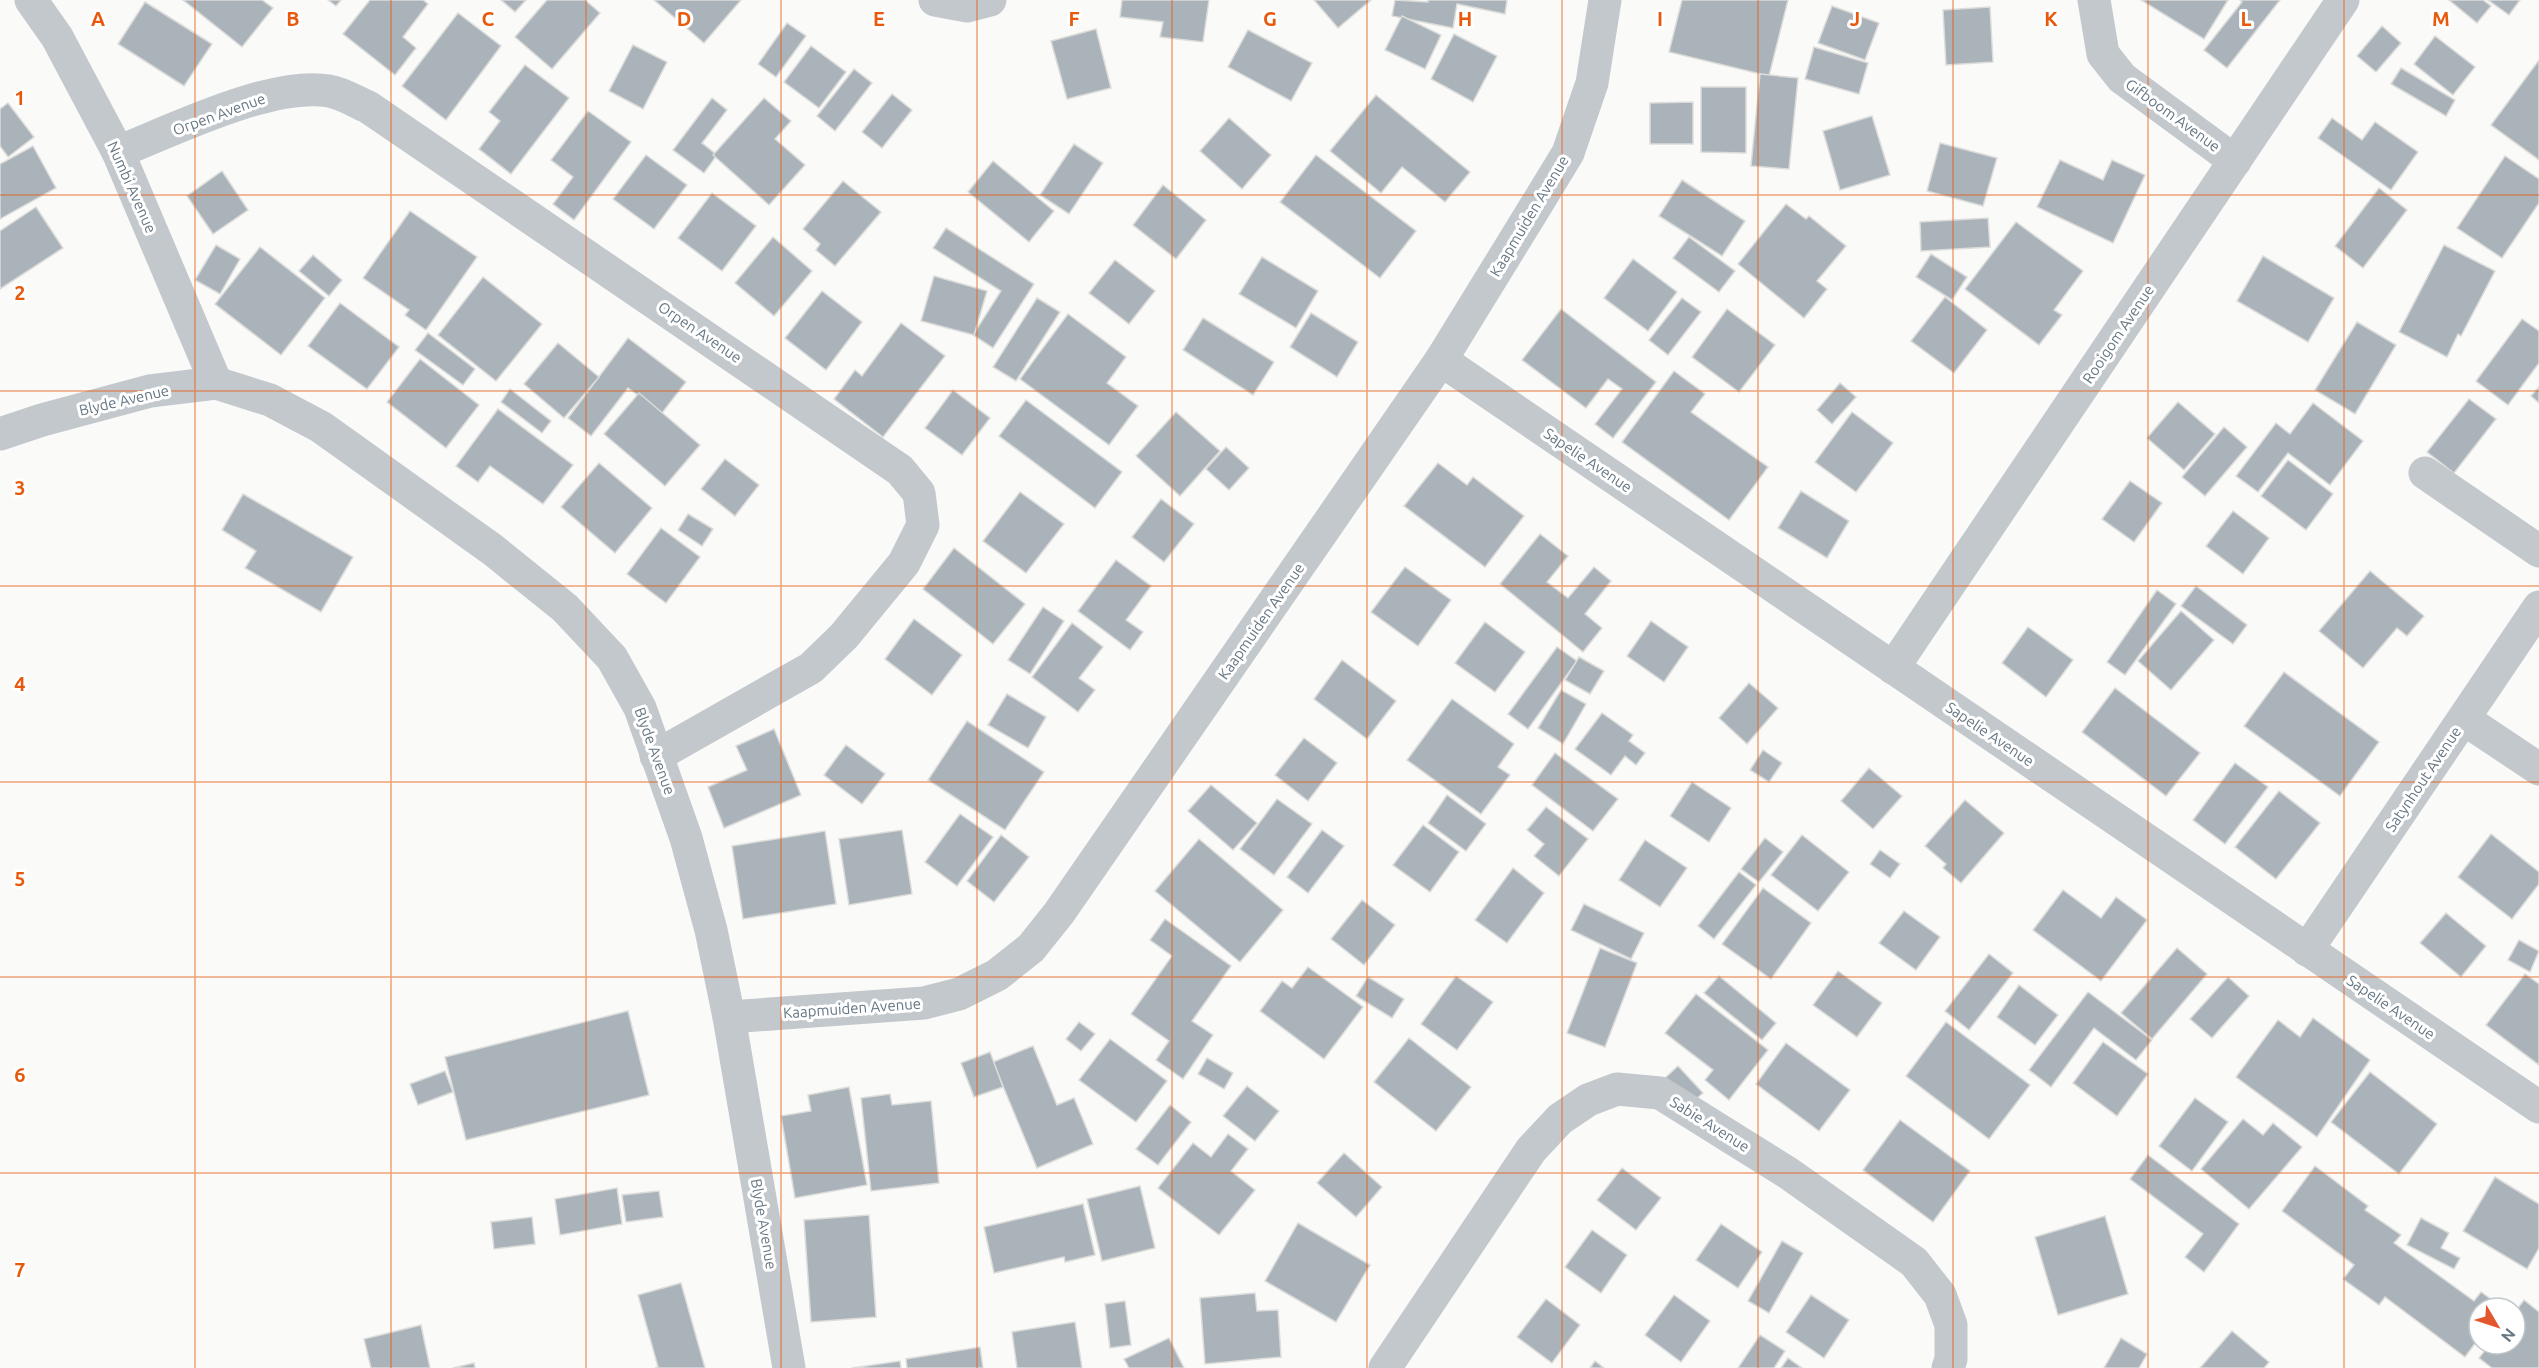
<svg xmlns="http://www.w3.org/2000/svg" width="2539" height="1368" font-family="Ubuntu,sans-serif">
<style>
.building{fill:#aab3b9;stroke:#dcdcda;stroke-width:1.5}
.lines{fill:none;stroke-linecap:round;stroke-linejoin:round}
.minor{stroke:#c3c8cc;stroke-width:33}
.grid{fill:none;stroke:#e8590c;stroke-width:1.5;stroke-opacity:0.55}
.labels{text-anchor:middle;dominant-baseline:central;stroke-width:6;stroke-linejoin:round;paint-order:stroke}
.street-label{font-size:15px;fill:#657683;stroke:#fff}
.grid-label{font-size:20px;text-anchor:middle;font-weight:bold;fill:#e8590c;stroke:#fff;stroke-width:6;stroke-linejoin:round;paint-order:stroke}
</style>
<rect width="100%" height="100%" fill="#fafaf8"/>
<g class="building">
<path d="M183,0H262L273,8L242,47Z"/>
<path d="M328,0H341L336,6Z"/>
<path d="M370,0H423L428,4L403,37L416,48L395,75L343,34Z"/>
<path d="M501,0H526L515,12Z"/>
<path d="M547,0H585L600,13L552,69L515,37Z"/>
<path d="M654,0H741L704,43Z"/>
<path d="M1122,0H1209L1203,42L1160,37L1163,22L1120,17Z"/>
<path d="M1314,0H1371L1338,28Z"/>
<path d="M1395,0L1428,2V0H1507L1505,14L1457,4L1453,28L1392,16Z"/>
<path d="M1682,0H1788L1769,76L1669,52Z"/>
<path d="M2141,0H2228L2204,39Z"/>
<path d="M2240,0H2280L2227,68L2204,50L2242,2Z"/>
<path d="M2449,0H2483L2491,6L2477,23Z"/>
<path d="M2488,0H2520L2509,15Z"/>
<path d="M145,2L212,44L184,86L118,44Z"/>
<path d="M1832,6L1879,23L1865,60L1818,43Z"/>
<path d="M1990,7L1993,62L1946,65L1943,10Z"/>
<path d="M458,13L501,46L446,120L402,86Z"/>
<path d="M1402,16L1441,35L1425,69L1385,50Z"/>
<path d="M787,23L806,36L776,77L758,64Z"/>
<path d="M2382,26L2401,43L2376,72L2357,56Z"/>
<path d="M1096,29L1111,88L1067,99L1051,41Z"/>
<path d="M1248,30L1312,63L1291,101L1228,67Z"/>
<path d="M1454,34L1497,56L1473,102L1431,79Z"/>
<path d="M2435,36L2475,67L2453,95L2414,64Z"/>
<path d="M633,45L667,62L643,109L609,91Z"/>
<path d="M811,46L846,72L819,108L784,82Z"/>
<path d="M1814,47L1868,63L1859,94L1805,79Z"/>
<path d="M2539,60V160L2491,125Z"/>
<path d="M525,65L569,98L511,174L479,149L500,121L489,112Z"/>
<path d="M2401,68L2455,100L2446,116L2391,84Z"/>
<path d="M854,69L872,83L835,131L817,116Z"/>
<path d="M1760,74L1798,78L1789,169L1751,166Z"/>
<path d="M1701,87H1746V153L1701,152Z"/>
<path d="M892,94L912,110L882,148L862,132Z"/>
<path d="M1376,95L1470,172L1445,202L1402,167L1381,193L1330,151Z"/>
<path d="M712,98L727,110L702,143L717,155L704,173L673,150Z"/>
<path d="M764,98L791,121L775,139L805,165L769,205L713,155Z"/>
<path d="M1693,102V144H1650V103Z"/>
<path d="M8,103L34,137L8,157L0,146V109Z"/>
<path d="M588,111L631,142L574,220L553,204L573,177L551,160Z"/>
<path d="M1872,116L1890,175L1840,190L1823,131Z"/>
<path d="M1229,118L1271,155L1242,189L1200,151Z"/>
<path d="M2332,118L2362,140L2375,122L2418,152L2391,190L2318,138Z"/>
<path d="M1940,143L1997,158L1983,206L1927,191Z"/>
<path d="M1074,144L1103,163L1069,214L1040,195Z"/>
<path d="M33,146L56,188L0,219V164Z"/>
<path d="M646,155L687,185L654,229L613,199Z"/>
<path d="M1316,155L1416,231L1380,278L1280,202Z"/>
<path d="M2505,156L2539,179V203L2502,258L2457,228Z"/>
<path d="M2060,160L2103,180L2112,160L2145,175L2113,243L2037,207Z"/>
<path d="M993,161L1054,211L1029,242L968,192Z"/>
<path d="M222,171L248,210L213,234L187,196Z"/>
<path d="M1682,180L1745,221L1722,256L1659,216Z"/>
<path d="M843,181L881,212L835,266L816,250L820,244L803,229Z"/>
<path d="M1163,185L1206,220L1176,259L1133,225Z"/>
<path d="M2379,188L2407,210L2363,268L2335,246Z"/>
<path d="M712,193L756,226L722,271L678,238Z"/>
<path d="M1786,204L1806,219L1809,216L1846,246L1817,281L1827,289L1804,318L1738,264Z"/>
<path d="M36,207L63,248L0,289V231Z"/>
<path d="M410,211L477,257L426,330L405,315L409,310L363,278Z"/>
<path d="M1988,218L1990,247L1921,251L1920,222Z"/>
<path d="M2016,222L2083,271L2054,310L2062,315L2039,345L1965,289Z"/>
<path d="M946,228L1034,284L993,348L973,335L1001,291L933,248Z"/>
<path d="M773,237L812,271L774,316L735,283Z"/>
<path d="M1689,237L1735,271L1719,292L1673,258Z"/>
<path d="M216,245L240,259L220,294L195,280Z"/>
<path d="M2444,245L2495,271L2461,336L2458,334L2447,357L2399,332Z"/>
<path d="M260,247L325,298L281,355L215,304Z"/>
<path d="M1931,254L1967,277L1952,300L1916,277Z"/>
<path d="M313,255L342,280L329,296L299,271Z"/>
<path d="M2263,256L2334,298L2308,342L2237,301Z"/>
<path d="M1262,257L1318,291L1296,328L1239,294Z"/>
<path d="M1633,259L1677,292L1648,331L1604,298Z"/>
<path d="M1115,260L1155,291L1129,324L1089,293Z"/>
<path d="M934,276L987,291L974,335L921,321Z"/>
<path d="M483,277L542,324L496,381L438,335Z"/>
<path d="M822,291L862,322L826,370L785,338Z"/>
<path d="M1945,297L1987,330L1954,373L1911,341Z"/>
<path d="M1037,298L1060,312L1016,381L993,367Z"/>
<path d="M1682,298L1701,312L1668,355L1649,340Z"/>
<path d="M340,303L399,347L367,389L308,346Z"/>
<path d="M1561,309L1656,382L1613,438L1595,424L1622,389L1608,379L1586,408L1522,360Z"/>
<path d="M1727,309L1775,345L1739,392L1692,357Z"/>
<path d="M1311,313L1358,342L1337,377L1290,347Z"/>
<path d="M1068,314L1126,357L1107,383L1138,406L1109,445L1020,379Z"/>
<path d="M1203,318L1274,362L1253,395L1183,350Z"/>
<path d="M2522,319L2539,331V363L2508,405L2476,381Z"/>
<path d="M2357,322L2396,345L2355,414L2315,390Z"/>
<path d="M901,323L945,356L883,437L834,399L855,370L862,376Z"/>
<path d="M428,333L475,369L463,385L415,350Z"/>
<path d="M628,338L686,382L662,413L628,388L591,436L568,418Z"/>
<path d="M558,343L599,377L564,418L524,384Z"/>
<path d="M420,359L479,405L446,448L387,402Z"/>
<path d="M1674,371L1705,394L1691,412L1768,467L1729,520L1622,442Z"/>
<path d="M1840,383L1856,397L1832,424L1817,410Z"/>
<path d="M2539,387V403L2531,396Z"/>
<path d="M510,389L551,421L542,433L501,402Z"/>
<path d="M953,390L990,418L962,455L925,428Z"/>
<path d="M639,393L700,445L665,486L604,434Z"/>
<path d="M2469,399L2496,419L2454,473L2427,452Z"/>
<path d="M1026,400L1122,472L1095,508L999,436Z"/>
<path d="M2178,402L2215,434L2184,470L2147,438Z"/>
<path d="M2313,403L2363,441L2330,485L2288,453L2258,492L2236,476L2276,423L2290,434Z"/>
<path d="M498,409L573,465L543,504L490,466L478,482L456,466Z"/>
<path d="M1176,412L1220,451L1180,496L1136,456Z"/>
<path d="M1852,412L1893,443L1856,492L1815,462Z"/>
<path d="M2224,427L2247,447L2205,496L2182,477Z"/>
<path d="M1226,447L1249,468L1229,490L1206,469Z"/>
<path d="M725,459L759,485L735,516L701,489Z"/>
<path d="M2288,460L2333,494L2306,530L2261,496Z"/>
<path d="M599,463L652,508L615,553L561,507Z"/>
<path d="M1438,463L1467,485L1473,477L1524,516L1485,567L1404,506Z"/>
<path d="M2130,481L2162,503L2134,542L2102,519Z"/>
<path d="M1801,491L1849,521L1827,558L1778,528Z"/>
<path d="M1020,492L1064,524L1026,573L983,541Z"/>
<path d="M243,494L353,557L321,612L245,568L256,551L222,530Z"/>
<path d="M1161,499L1194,524L1164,562L1132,537Z"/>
<path d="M2233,511L2269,538L2243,574L2206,546Z"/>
<path d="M688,514L713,529L702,546L678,530Z"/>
<path d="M661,528L700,557L666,603L627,574Z"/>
<path d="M1540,534L1568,556L1547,582L1568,598L1594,567L1611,581L1585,614L1602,628L1583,652L1500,584Z"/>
<path d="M954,548L1025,604L993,644L923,589Z"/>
<path d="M1116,560L1151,586L1126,620L1143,632L1130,650L1078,611Z"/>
<path d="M1405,567L1451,600L1418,646L1371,612Z"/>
<path d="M2370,571L2424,616L2407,636L2397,628L2363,668L2319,631Z"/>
<path d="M2196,586L2247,625L2233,644L2181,606Z"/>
<path d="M2157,590L2176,604L2125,675L2107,662Z"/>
<path d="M1043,607L1064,621L1030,674L1008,660Z"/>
<path d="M2181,611L2214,640L2171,690L2138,661Z"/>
<path d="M914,619L962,655L932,695L885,659Z"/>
<path d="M1651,621L1688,647L1664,682L1627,656Z"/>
<path d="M1485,622L1525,652L1495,692L1455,663Z"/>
<path d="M1072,623L1103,647L1079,678L1095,690L1078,712L1032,677Z"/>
<path d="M2028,627L2073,660L2046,697L2002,663Z"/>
<path d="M1557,647L1577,661L1528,729L1508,714Z"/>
<path d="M1579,657L1604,671L1590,694L1565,680Z"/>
<path d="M1342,660L1396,701L1367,739L1314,699Z"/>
<path d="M2284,672L2379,742L2340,796L2244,726Z"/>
<path d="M1749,683L1778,708L1747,744L1719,718Z"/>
<path d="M2115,688L2200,753L2166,796L2082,732Z"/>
<path d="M1561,690L1586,704L1563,744L1538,728Z"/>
<path d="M1007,694L1046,717L1028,748L988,725Z"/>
<path d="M1452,699L1514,744L1498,767L1510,775L1481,814L1407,760Z"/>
<path d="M1602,713L1633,735L1629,741L1645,753L1636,765L1625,756L1611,775L1575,749Z"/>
<path d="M967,721L1044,772L1005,830L928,780Z"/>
<path d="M774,729L801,795L724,828L708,787L747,770L736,746Z"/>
<path d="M1304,738L1337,763L1308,801L1275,775Z"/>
<path d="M846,745L885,774L862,804L824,775Z"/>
<path d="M1763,750L1782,763L1769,782L1750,770Z"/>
<path d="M1555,753L1618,799L1593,831L1532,785Z"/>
<path d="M2235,763L2268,787L2225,844L2193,820Z"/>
<path d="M1869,768L1902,796L1873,829L1841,801Z"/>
<path d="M1692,782L1731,808L1709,842L1670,816Z"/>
<path d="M1211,785L1257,823L1233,850L1188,811Z"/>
<path d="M2279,791L2320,823L2276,879L2235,847Z"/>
<path d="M1447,795L1486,824L1466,851L1428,823Z"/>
<path d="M1277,799L1312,824L1274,875L1240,849Z"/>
<path d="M1965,800L2004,833L1961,883L1943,868L1946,864L1925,846Z"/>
<path d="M1546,807L1588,839L1559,876L1534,856L1544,844L1527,830Z"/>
<path d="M960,814L993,837L957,886L925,862Z"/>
<path d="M1423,825L1459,852L1430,892L1393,865Z"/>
<path d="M902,830L912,894L849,905L839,839Z"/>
<path d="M1322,830L1344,846L1308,893L1287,877Z"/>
<path d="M825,831L836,904L743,919L732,846Z"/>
<path d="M2491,834L2539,872V884L2512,919L2458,877Z"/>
<path d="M1001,835L1029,857L994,902L967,881Z"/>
<path d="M1802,835L1849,872L1818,911L1771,875Z"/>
<path d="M1765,838L1783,852L1759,882L1741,869Z"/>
<path d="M1199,839L1283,910L1240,962L1155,891Z"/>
<path d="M1645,840L1687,868L1660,907L1619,880Z"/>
<path d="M1880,850L1900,864L1890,878L1870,864Z"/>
<path d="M1513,868L1544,893L1507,943L1475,920Z"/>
<path d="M1739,872L1756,885L1714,939L1698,926Z"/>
<path d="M1763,888L1811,923L1771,979L1722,944Z"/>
<path d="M2063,890L2101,918L2116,897L2147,920L2101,981L2033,930Z"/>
<path d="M1362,900L1395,925L1364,965L1331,939Z"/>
<path d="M1584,904L1644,933L1631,959L1571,930Z"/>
<path d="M1904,911L1940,937L1916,970L1879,943Z"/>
<path d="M2446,913L2486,946L2461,977L2420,943Z"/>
<path d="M1165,919L1231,966L1192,1021L1213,1035L1183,1079L1156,1060L1169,1041L1131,1014L1172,956L1150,940Z"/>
<path d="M2519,940L2539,951L2530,972L2508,960Z"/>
<path d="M1600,948L1637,963L1605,1047L1567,1033Z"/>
<path d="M2177,948L2207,974L2152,1039L2121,1013Z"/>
<path d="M1989,954L2013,973L1969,1030L1945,1011Z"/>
<path d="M1308,967L1363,1007L1324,1059L1260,1011L1282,981L1292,988Z"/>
<path d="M1838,971L1882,1003L1857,1037L1813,1005Z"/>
<path d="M2525,974L2539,984V1065L2486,1025Z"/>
<path d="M1456,976L1493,1002L1457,1050L1421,1024Z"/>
<path d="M1719,976L1776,1023L1762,1040L1704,993Z"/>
<path d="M1368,977L1404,999L1392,1018L1356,996Z"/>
<path d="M2228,977L2249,996L2212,1038L2190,1019Z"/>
<path d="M2019,985L2058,1015L2035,1045L1997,1017Z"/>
<path d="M2088,992L2152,1040L2136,1060L2094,1028L2051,1087L2029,1070Z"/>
<path d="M1696,994L1768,1050L1729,1100L1705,1080L1713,1070L1665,1033Z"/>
<path d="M628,1011L649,1095L466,1140L445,1057Z"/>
<path d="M2313,1018L2370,1060L2317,1137L2236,1077L2278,1020L2300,1037Z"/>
<path d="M1079,1022L1095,1034L1081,1051L1066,1039Z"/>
<path d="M1946,1022L2030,1085L1989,1139L1906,1076Z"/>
<path d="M1409,1038L1471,1087L1436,1131L1374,1082Z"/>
<path d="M1110,1039L1167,1081L1136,1122L1079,1080Z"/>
<path d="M2103,1042L2148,1074L2117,1116L2073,1083Z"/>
<path d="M1786,1043L1850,1090L1819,1131L1756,1084Z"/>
<path d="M1033,1046L1057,1105L1074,1098L1093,1144L1037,1168L993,1062Z"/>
<path d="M990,1052L1003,1087L974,1097L961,1063Z"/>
<path d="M1207,1058L1233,1073L1224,1089L1198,1074Z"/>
<path d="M1678,1066L1703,1093L1688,1106L1664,1079Z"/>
<path d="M445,1071L453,1092L418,1105L410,1084Z"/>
<path d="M2370,1072L2437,1124L2399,1174L2331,1122Z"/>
<path d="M1247,1086L1279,1111L1255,1141L1223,1116Z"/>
<path d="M849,1087L867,1185L795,1198L781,1116L811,1111L808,1095Z"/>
<path d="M890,1094L892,1105L931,1101L939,1183L871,1191L861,1098Z"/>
<path d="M2195,1098L2228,1122L2192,1171L2159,1146Z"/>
<path d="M1170,1105L1191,1122L1158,1165L1136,1149Z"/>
<path d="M2243,1119L2263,1135L2273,1123L2302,1147L2249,1209L2201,1169Z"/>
<path d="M1900,1120L1970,1171L1933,1222L1863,1170Z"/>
<path d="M1228,1134L1248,1149L1231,1171L1255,1190L1219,1235L1158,1188L1193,1143L1211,1157Z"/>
<path d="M1344,1153L1382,1187L1356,1217L1317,1183Z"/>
<path d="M2148,1155L2239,1224L2204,1272L2185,1257L2203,1234L2130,1179Z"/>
<path d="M2315,1166L2368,1206L2365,1210L2401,1235L2394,1243L2474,1301L2481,1292L2502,1307L2479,1308V1338L2465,1357L2385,1297L2379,1305L2343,1279L2354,1265L2282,1211Z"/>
<path d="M1622,1168L1661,1198L1636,1230L1597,1200Z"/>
<path d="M2495,1177L2539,1204V1248L2527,1269L2463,1231Z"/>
<path d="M1140,1186L1155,1248L1102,1261L1087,1199Z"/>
<path d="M617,1188L622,1224L560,1235L555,1199Z"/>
<path d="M659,1191L663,1217L626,1222L622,1195Z"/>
<path d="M1083,1204L1095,1255L1065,1262L1064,1257L994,1273L984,1227Z"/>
<path d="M869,1215L876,1317L811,1322L804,1220Z"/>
<path d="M2105,1216L2128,1294L2058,1315L2035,1237Z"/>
<path d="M532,1217L535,1244L494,1249L491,1222Z"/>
<path d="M2421,1218L2449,1233L2441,1248L2460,1258L2454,1269L2407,1245Z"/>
<path d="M1298,1223L1370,1265L1336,1322L1265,1281Z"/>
<path d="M1721,1224L1762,1252L1738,1288L1696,1260Z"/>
<path d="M1592,1230L1627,1255L1601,1293L1565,1267Z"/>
<path d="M1782,1241L1803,1253L1769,1313L1748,1301Z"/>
<path d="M681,1283L705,1368H655L658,1367L638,1295Z"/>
<path d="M1255,1293L1257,1311L1278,1310L1281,1357L1205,1364L1200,1298Z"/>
<path d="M1674,1295L1710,1321L1681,1362L1645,1335Z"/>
<path d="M1811,1295L1849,1320L1824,1358L1786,1332Z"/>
<path d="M1546,1299L1580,1325L1552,1363L1517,1337Z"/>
<path d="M2524,1300L2539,1312V1368H2492L2479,1358L2490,1344H2515V1312Z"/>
<path d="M1125,1301L1131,1345L1110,1348L1105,1304Z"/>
<path d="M1075,1322L1082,1368H1017L1012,1332Z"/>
<path d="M421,1325L430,1368H371L364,1339Z"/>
<path d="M2232,1331L2269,1362L2264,1368H2200Z"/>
<path d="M1760,1335L1785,1351L1774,1368H1738Z"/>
<path d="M1169,1338L1184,1368H1129L1124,1359Z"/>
<path d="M2121,1338L2147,1354L2139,1368H2104Z"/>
<path d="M980,1347L983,1368H907L906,1359Z"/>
<path d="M1788,1358L1802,1368H1781Z"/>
<path d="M900,1361L901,1368H852Z"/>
<path d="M1595,1361L1604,1368H1590Z"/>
<path d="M474,1363L475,1368H453Z"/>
</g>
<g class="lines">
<g class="minor">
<path d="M31,0L57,37L118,152L216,383"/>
<path d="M935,0L967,6L990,0"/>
<path d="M2094,0L2103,54L2122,78L2235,161"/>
<path d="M118,152C173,130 272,81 329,91C342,93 356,102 368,107L900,470L919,493L923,525L904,563L844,636L811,668L656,756"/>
<path d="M1441,360L2539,1107"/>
<path d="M0,434L42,420L150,391L216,383L270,400L321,427L493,550L565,608L612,658L640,708L686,838L711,930L729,1017L789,1368"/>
<path d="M2425,473L2539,551"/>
<path d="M1893,668L2343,0"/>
<path d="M2464,719L2539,769"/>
<path d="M2307,950L2539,607"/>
<path d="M729,1017L924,1003L959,994L997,975L1031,948L1059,913L1441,360L1532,212L1568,153L1592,83L1605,0"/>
<path d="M1385,1368L1531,1150L1560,1119L1588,1100L1617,1089L1660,1093L1788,1173L1914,1262L1940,1295L1951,1325V1359L1948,1368"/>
</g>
</g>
<path class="grid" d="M195,0V1368M391,0V1368M586,0V1368M781,0V1368M977,0V1368M1172,0V1368M1367,0V1368M1562,0V1368M1758,0V1368M1953,0V1368M2148,0V1368M2344,0V1368M0,195H2539M0,391H2539M0,586H2539M0,782H2539M0,977H2539M0,1173H2539"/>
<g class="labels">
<g class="street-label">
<text transform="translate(219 114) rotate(-20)">Orpen Avenue</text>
<text transform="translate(2173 115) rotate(36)">Gifboom Avenue</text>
<text transform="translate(132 187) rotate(66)">Numbi Avenue</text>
<text transform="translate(1529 216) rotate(-59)">Kaapmuiden Avenue</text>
<text transform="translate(700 332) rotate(34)">Orpen Avenue</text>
<text transform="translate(2118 334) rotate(-56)">Rooigom Avenue</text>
<text transform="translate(124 400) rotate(-13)">Blyde Avenue</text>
<text transform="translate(1588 460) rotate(34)">Sapelie Avenue</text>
<text transform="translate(1261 621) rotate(-55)">Kaapmuiden Avenue</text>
<text transform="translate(1990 734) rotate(34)">Sapelie Avenue</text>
<text transform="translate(655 751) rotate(70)">Blyde Avenue</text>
<text transform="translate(2423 779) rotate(-56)">Satynhout Avenue</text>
<text transform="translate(2391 1007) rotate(34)">Sapelie Avenue</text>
<text transform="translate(852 1008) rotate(-4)">Kaapmuiden Avenue</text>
<text transform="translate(1710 1124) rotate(32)">Sabie Avenue</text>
<text transform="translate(764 1224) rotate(80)">Blyde Avenue</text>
</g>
</g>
<g class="grid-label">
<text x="98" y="26">A</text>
<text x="293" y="26">B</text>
<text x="488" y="26">C</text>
<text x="684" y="26">D</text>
<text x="879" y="26">E</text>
<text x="1074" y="26">F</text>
<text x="1270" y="26">G</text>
<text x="1465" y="26">H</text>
<text x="1660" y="26">I</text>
<text x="1855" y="26">J</text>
<text x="2051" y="26">K</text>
<text x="2246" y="26">L</text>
<text x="2441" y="26">M</text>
<text x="20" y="105">1</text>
<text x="20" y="300">2</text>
<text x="20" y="495">3</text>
<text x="20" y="691">4</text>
<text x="20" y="886">5</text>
<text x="20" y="1082">6</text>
<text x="20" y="1277">7</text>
</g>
<g transform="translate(2497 1326) rotate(129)"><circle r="28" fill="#ffffff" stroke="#c1c8cd" stroke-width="1.5"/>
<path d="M0-4.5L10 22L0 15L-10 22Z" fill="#e4572e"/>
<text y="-9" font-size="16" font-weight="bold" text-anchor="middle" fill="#657683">N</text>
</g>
</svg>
